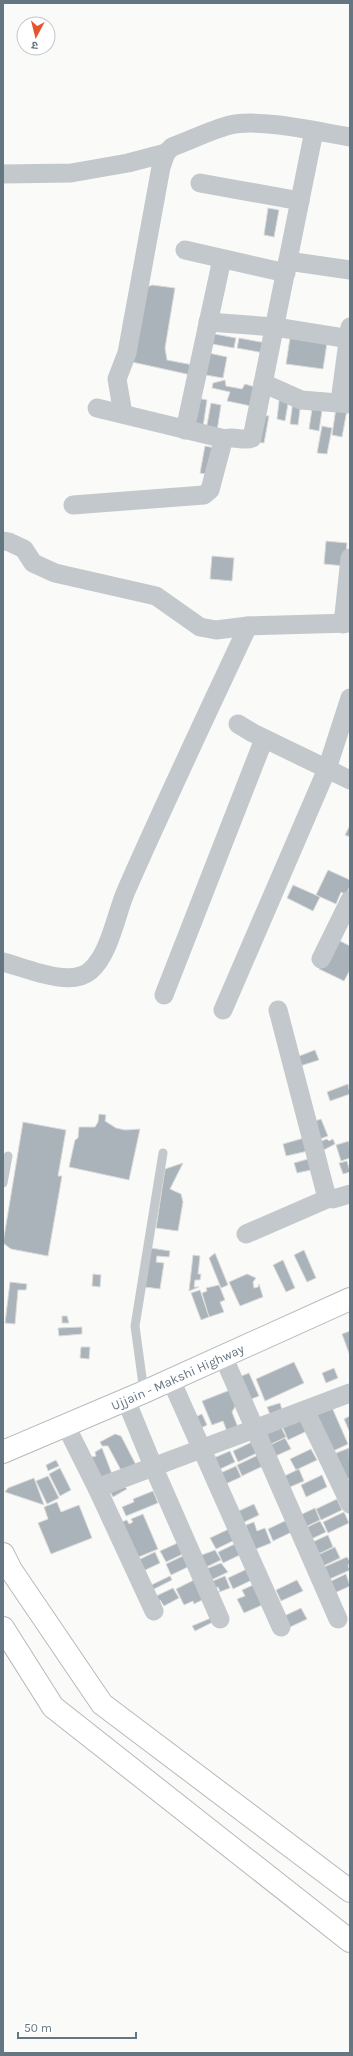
<svg xmlns="http://www.w3.org/2000/svg" width="353" height="2056" font-family="Karla,'Noto Sans Devanagari',sans-serif">
<style>
.building{fill:#aab3b9;stroke:#dcdcda}
.lines{fill:none;stroke-linecap:round;stroke-linejoin:round}
.primary-casing{stroke:#b5babe;stroke-width:24}
.highway-casing{stroke:#b4b9bd;stroke-width:24}
.lane{stroke:#c3c8cc;stroke-width:9}
.street{stroke:#c3c8cc;stroke-width:19}
.primary{stroke:#fff;stroke-width:22}
.highway{stroke:#fff;stroke-width:22}
.labels{text-anchor:middle;dominant-baseline:central;stroke-width:4;stroke-linejoin:round;paint-order:stroke}
.street-label{font-size:13px;fill:#657683;stroke:#fff}
</style>
<rect width="100%" height="100%" fill="#fafaf8"/>
<g class="building">
<path d="M268,208L279,210L274,237L264,235Z"/>
<path d="M152,285L175,288L165,348L167,360L193,365L191,375L132,362L145,288Z"/>
<path d="M209,333L236,338L234,348L207,343Z"/>
<path d="M239,338L266,343L264,353L237,348Z"/>
<path d="M290,338L327,343L323,369L286,364Z"/>
<path d="M204,352L227,357L223,378L200,374Z"/>
<path d="M225,380L226,386L242,389L245,384L255,387L251,406L227,401L230,392L212,388L213,383Z"/>
<path d="M280,393L289,398L285,421L277,419Z"/>
<path d="M197,398L207,400L203,427L192,425Z"/>
<path d="M293,401L301,402L298,425L290,424Z"/>
<path d="M313,402L323,404L319,431L309,429Z"/>
<path d="M211,403L221,405L217,431L206,430Z"/>
<path d="M336,408L347,410L342,437L332,435Z"/>
<path d="M258,415L269,416L264,443L254,442Z"/>
<path d="M322,426L332,428L327,454L317,453Z"/>
<path d="M205,446L215,448L211,475L200,473Z"/>
<path d="M326,541L347,543L345,566L324,564Z"/>
<path d="M212,556L234,558L232,581L210,579Z"/>
<path d="M350,825V837L345,835Z"/>
<path d="M328,870L350,880V886L346,895L341,892L336,904L316,895Z"/>
<path d="M293,885L320,897L313,911L287,898Z"/>
<path d="M334,938L350,946V970L344,981L319,969Z"/>
<path d="M315,1050L319,1060L297,1067L294,1058Z"/>
<path d="M348,1084L350,1094L330,1101L327,1092Z"/>
<path d="M99,1114L106,1115L105,1121L116,1128L125,1130L140,1129L129,1180L69,1167L75,1140L78,1138L79,1127H95L98,1122Z"/>
<path d="M321,1119L328,1136L317,1140L312,1122Z"/>
<path d="M23,1122L66,1130L58,1176H62L48,1256L11,1249L3,1243Z"/>
<path d="M304,1138L308,1151L286,1156L283,1144Z"/>
<path d="M327,1139L329,1141L333,1139L335,1144L318,1153L314,1144Z"/>
<path d="M349,1141L350,1158L341,1161L336,1145Z"/>
<path d="M308,1159L311,1170L297,1173L294,1163Z"/>
<path d="M347,1161L350,1172L343,1174L339,1163Z"/>
<path d="M183,1163L170,1189L181,1194L183,1202L178,1231L156,1228L165,1169Z"/>
<path d="M151,1248L170,1251L169,1257L157,1256L156,1262L164,1263L160,1289L145,1287Z"/>
<path d="M304,1250L316,1278L307,1282L294,1255Z"/>
<path d="M215,1253L228,1285L221,1288L209,1258Z"/>
<path d="M193,1255L200,1256L198,1274H201L200,1280H195L194,1287H199L189,1291Z"/>
<path d="M283,1260L295,1288L286,1292L273,1265Z"/>
<path d="M93,1274L101,1275L100,1287L92,1286Z"/>
<path d="M247,1274L256,1278L253,1282L254,1288L258,1287L259,1284L263,1297L240,1306L229,1282Z"/>
<path d="M10,1282L27,1284L26,1290H18L15,1324L5,1323Z"/>
<path d="M219,1285L225,1300L220,1302L224,1312L209,1317L202,1293L207,1291L206,1288Z"/>
<path d="M200,1290L209,1317L201,1320L191,1293Z"/>
<path d="M62,1316H67L69,1323H62Z"/>
<path d="M82,1327V1334L59,1336L58,1328Z"/>
<path d="M350,1331V1356L342,1334Z"/>
<path d="M81,1347H90L89,1359L80,1358Z"/>
<path d="M294,1362L304,1383L265,1401L256,1379Z"/>
<path d="M334,1368L338,1378L326,1383L322,1373Z"/>
<path d="M249,1373L259,1396L244,1402L234,1379Z"/>
<path d="M230,1390L236,1405L232,1412L239,1430L228,1434L223,1421L212,1425L202,1401Z"/>
<path d="M280,1403L283,1413L271,1417L267,1407Z"/>
<path d="M330,1403L348,1444L329,1453L310,1412Z"/>
<path d="M202,1414L207,1425L197,1430L195,1417Z"/>
<path d="M350,1416V1433L344,1419Z"/>
<path d="M304,1418L309,1430L288,1440L283,1428Z"/>
<path d="M280,1425L286,1437L265,1447L259,1435Z"/>
<path d="M115,1434L121,1436L136,1465L122,1472L108,1446H102L100,1442Z"/>
<path d="M285,1438L291,1449L269,1459L264,1448Z"/>
<path d="M254,1441L259,1452L238,1462L233,1451Z"/>
<path d="M102,1448L112,1474L94,1480L87,1458L96,1456L95,1452Z"/>
<path d="M349,1448L350,1478L340,1482L336,1453Z"/>
<path d="M311,1449L317,1460L296,1470L290,1459Z"/>
<path d="M230,1451L235,1462L214,1472L209,1460Z"/>
<path d="M258,1455L263,1466L242,1476L237,1465Z"/>
<path d="M56,1460L59,1466L48,1471L46,1465Z"/>
<path d="M236,1466L241,1477L221,1486L216,1475Z"/>
<path d="M60,1468L71,1490L60,1496L49,1474Z"/>
<path d="M299,1469L304,1481L283,1490L278,1479Z"/>
<path d="M322,1475L327,1487L306,1497L301,1485Z"/>
<path d="M48,1476L59,1498L47,1504L36,1481Z"/>
<path d="M34,1478L44,1505L5,1492L8,1488Z"/>
<path d="M122,1484L127,1489L113,1497L106,1485Z"/>
<path d="M153,1491L158,1503L126,1516L122,1507L134,1502L133,1499Z"/>
<path d="M337,1499L342,1510L321,1520L316,1509Z"/>
<path d="M57,1502L61,1512L79,1505L92,1538L51,1554L38,1523L48,1519L44,1507Z"/>
<path d="M254,1504L259,1515L238,1525L232,1514Z"/>
<path d="M315,1508L320,1520L299,1530L294,1518Z"/>
<path d="M344,1512L349,1523L328,1533L323,1522Z"/>
<path d="M143,1514L158,1549L134,1559L116,1524L127,1520L129,1524L133,1522L131,1519Z"/>
<path d="M289,1519L294,1531L273,1541L268,1529Z"/>
<path d="M320,1521L326,1532L305,1542L299,1531Z"/>
<path d="M254,1522L257,1531L265,1528L271,1543L251,1551L246,1525Z"/>
<path d="M231,1528L237,1539L216,1549L210,1538Z"/>
<path d="M328,1535L333,1547L312,1557L306,1545Z"/>
<path d="M182,1541L187,1552L166,1562L160,1551Z"/>
<path d="M239,1542L244,1553L223,1563L218,1552Z"/>
<path d="M335,1547L340,1558L319,1568L313,1557Z"/>
<path d="M215,1550L221,1560L200,1570L194,1558Z"/>
<path d="M155,1552L160,1563L139,1573L134,1562Z"/>
<path d="M187,1554L192,1565L171,1575L166,1564Z"/>
<path d="M347,1557L350,1562L348,1566L350,1570L323,1582L317,1570Z"/>
<path d="M221,1563L228,1572L207,1582L201,1571Z"/>
<path d="M249,1568L254,1579L233,1589L228,1578Z"/>
<path d="M346,1574L350,1586L330,1595L325,1584Z"/>
<path d="M170,1576L172,1580L148,1592L145,1588Z"/>
<path d="M225,1576L230,1588L214,1594L220,1591L218,1587L211,1589L208,1583Z"/>
<path d="M198,1578L204,1599L194,1604L193,1601L184,1605L176,1589Z"/>
<path d="M297,1580L303,1591L281,1601L276,1590Z"/>
<path d="M253,1585L262,1605L244,1613L237,1599L245,1596L242,1590Z"/>
<path d="M173,1588L179,1598L164,1606L160,1600L154,1603L152,1598Z"/>
<path d="M301,1608L307,1619L286,1629L280,1618Z"/>
<path d="M211,1618L213,1622L195,1631L192,1626Z"/>
</g>
<g class="lines">
<defs>
<g id="primary">
<path id="s1" d="M3,1452L144,1392L350,1299"/>
</g>
<g id="highway">
<path d="M3,1554L11,1570L102,1704L350,1891"/>
<path d="M3,1628L53,1707L350,1941"/>
</g>
</defs>
<use href="#primary" class="primary-casing"/>
<use href="#highway" class="highway-casing"/>
<g class="lane">
<path d="M3,1183L8,1156"/>
<path d="M144,1392L135,1326L163,1153"/>
</g>
<g class="street">
<path d="M3,174L71,173L128,163L166,153"/>
<path d="M200,183L300,201"/>
<path d="M185,250L286,273"/>
<path d="M288,261L350,270"/>
<path d="M208,322L275,327L350,339"/>
<path d="M263,383L301,400L350,404"/>
<path d="M341,394L350,327"/>
<path d="M97,408L225,439"/>
<path d="M123,414L117,379L127,353L161,167L166,153L172,147C191,140 211,130 230,125C260,118 319,132 350,137"/>
<path d="M185,430L222,259"/>
<path d="M73,505L204,495L210,490L223,441C231,434 243,442 252,438L314,131"/>
<path d="M3,541L9,542L24,549L33,563L55,573L156,596L200,627L216,630L248,626L350,623"/>
<path d="M343,624L350,558"/>
<path d="M238,724L253,733L350,780"/>
<path d="M321,959L350,900"/>
<path d="M3,962C26,968 70,988 90,971C110,954 116,914 126,891C165,802 207,714 248,626"/>
<path d="M164,995L264,739"/>
<path d="M223,1010L327,769L350,698"/>
<path d="M278,1010L326,1194L333,1199L350,1194"/>
<path d="M246,1234L329,1198"/>
<path d="M223,1356L338,1619"/>
<path d="M171,1380L281,1627"/>
<path d="M126,1400L153,1466L220,1619"/>
<path d="M305,1410L350,1504"/>
<path d="M66,1426L97,1488L350,1393"/>
<path d="M97,1488L154,1611"/>
</g>
<use href="#primary" class="primary"/>
<use href="#highway" class="highway"/>
</g>
<g class="labels">
<g class="street-label">
<text stroke="none"><textPath href="#s1" startOffset="190">Ujjain - Makshi Highway</textPath></text>
</g>
</g>
<rect width="353" height="2056" fill="none" stroke="#657683" stroke-width="8"/>
<g transform="translate(36 36) rotate(187)"><circle r="19" fill="#ffffff" stroke="#c1c8cd"/>
<path d="M0-3L7 15L0 10L-7 15Z" fill="#e4572e"/>
<text y="-6" font-size="11" font-weight="bold" text-anchor="middle" fill="#657683">उ</text>
</g>
<path d="M18 2032v6h118v-6" fill="none" stroke="#657683" stroke-width="2"/>
<text x="24" y="2032" font-size="12" fill="#657683" stroke="#ffffff" stroke-width="3" paint-order="stroke">50 m</text>
</svg>
